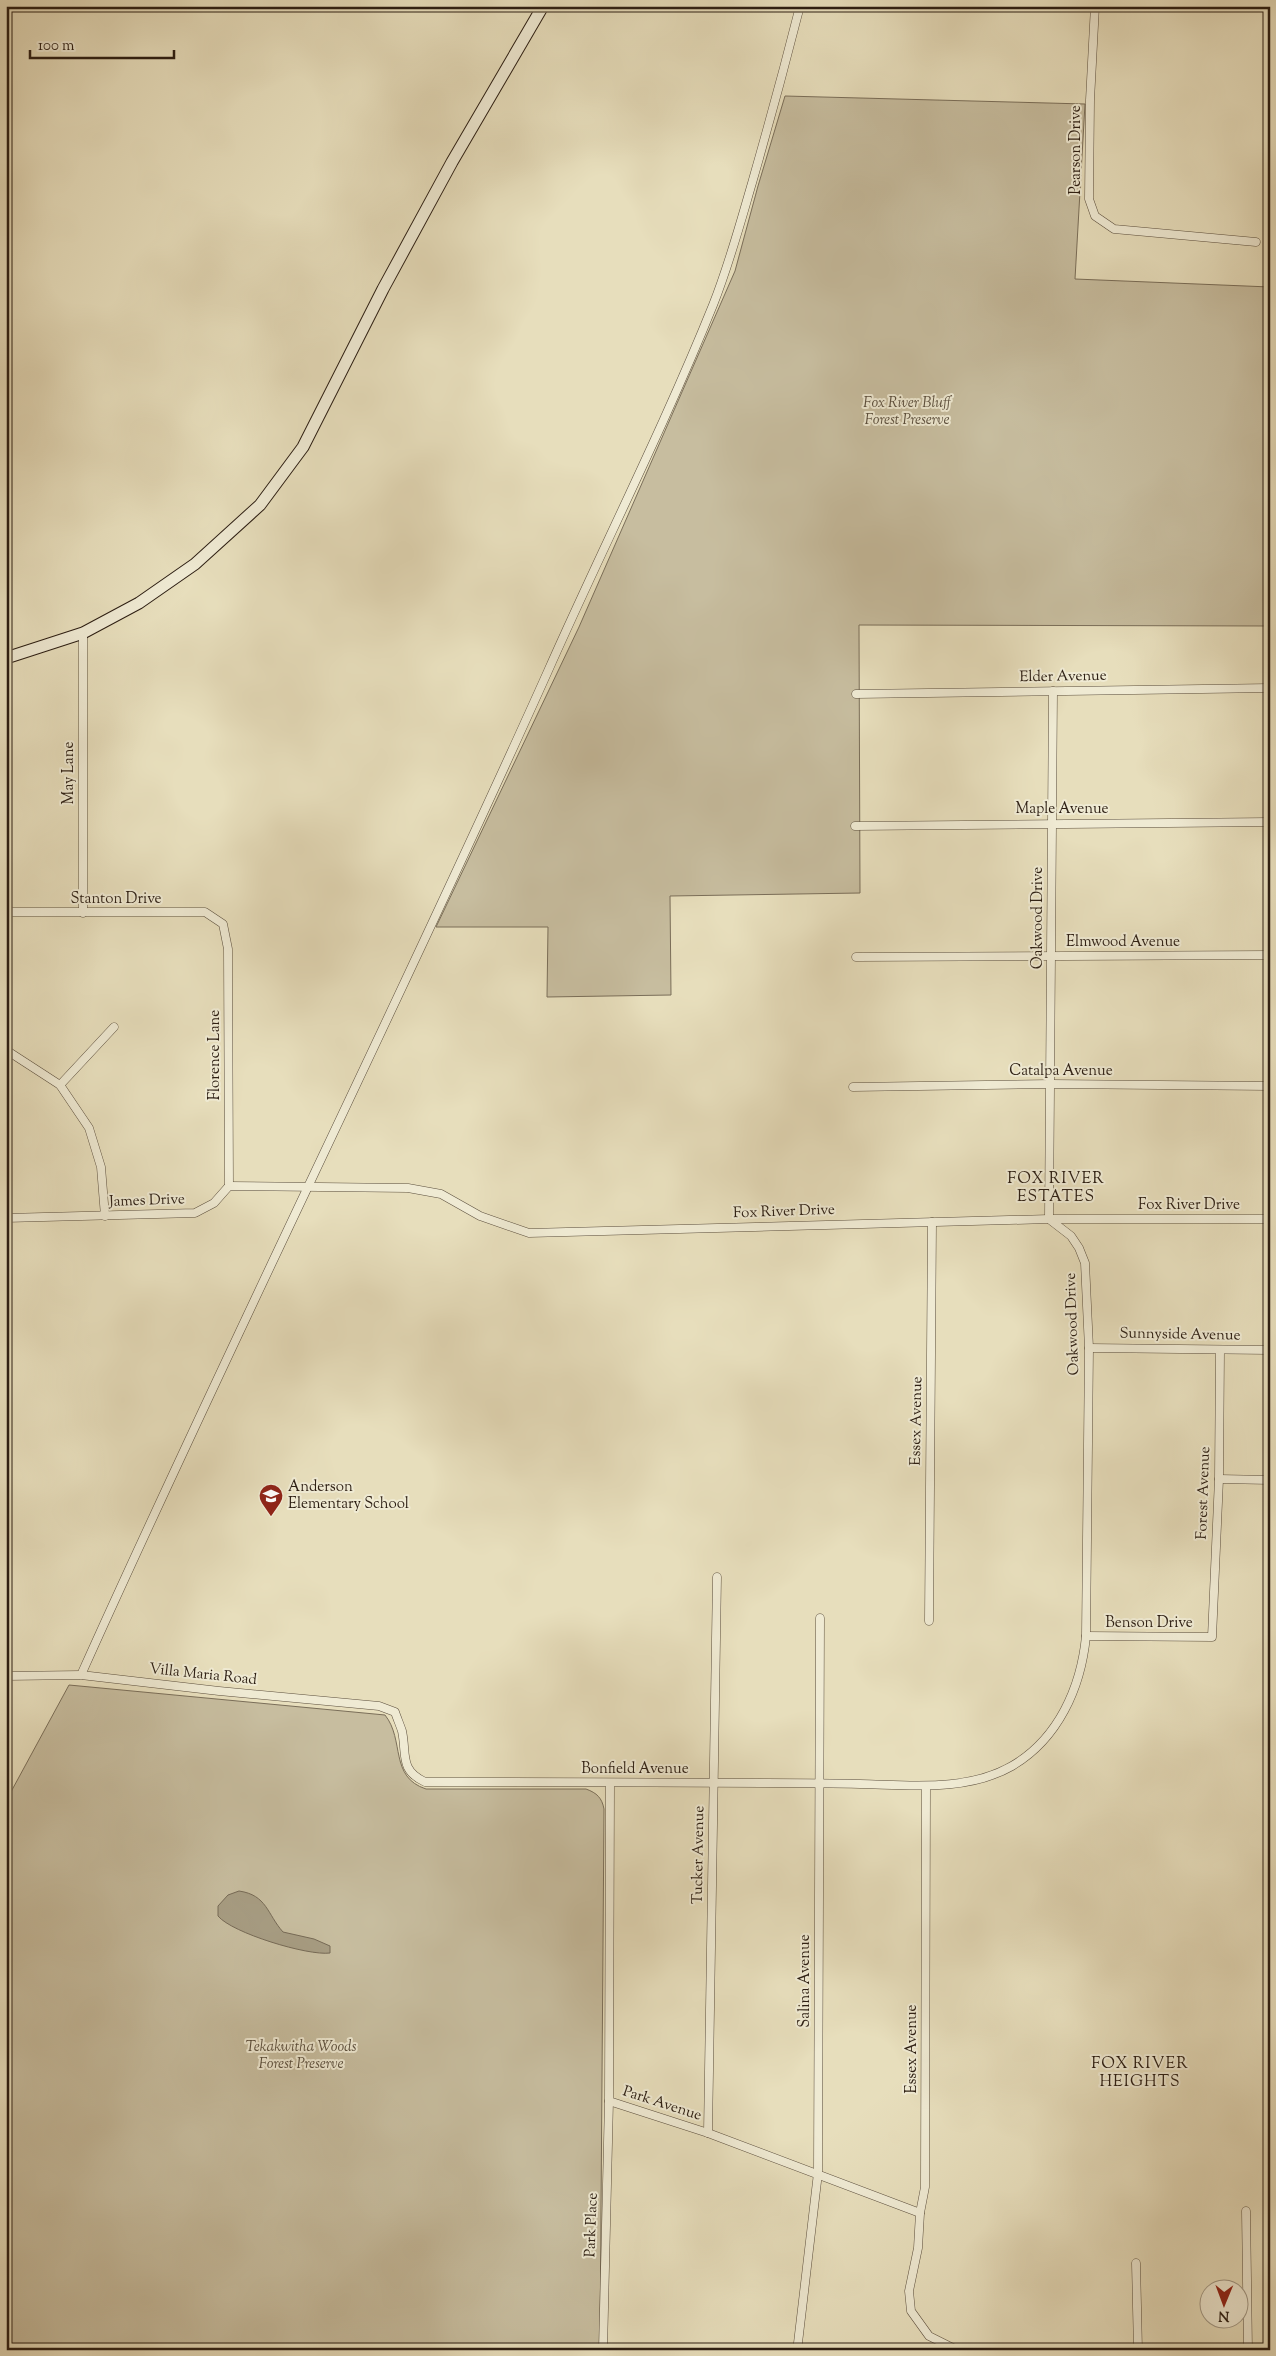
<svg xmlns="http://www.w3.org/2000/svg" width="1276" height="2356" font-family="'Sorts Mill Goudy',serif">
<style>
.green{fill:#c7bd9f;stroke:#7a6e59}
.water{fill:#a79d83;stroke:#766a56}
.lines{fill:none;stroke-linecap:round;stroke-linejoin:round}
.minor-casing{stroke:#5b4e3d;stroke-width:9}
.secondary-casing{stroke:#2c1e13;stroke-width:13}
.minor{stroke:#efead3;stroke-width:8}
.secondary{stroke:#efead3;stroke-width:11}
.labels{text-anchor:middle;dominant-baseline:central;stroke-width:4;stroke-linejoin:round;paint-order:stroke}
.street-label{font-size:15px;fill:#2c1e13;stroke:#efead3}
.park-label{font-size:15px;font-style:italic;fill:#5a4e3d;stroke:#efead3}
.poi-label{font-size:15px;fill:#2c1e13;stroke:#efead3;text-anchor:start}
.neighbourhood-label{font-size:16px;letter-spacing:1px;fill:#2c1e13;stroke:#efead3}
</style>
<rect width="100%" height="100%" fill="#e7debc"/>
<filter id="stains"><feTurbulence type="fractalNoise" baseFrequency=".004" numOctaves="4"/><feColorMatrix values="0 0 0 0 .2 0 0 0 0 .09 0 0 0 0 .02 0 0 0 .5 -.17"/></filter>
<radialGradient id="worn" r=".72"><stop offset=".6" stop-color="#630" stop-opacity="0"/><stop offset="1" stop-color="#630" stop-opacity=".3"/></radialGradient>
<g class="green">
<path d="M785,96L1085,104L1075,279L1270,287V626L859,625L860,893L670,896L671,995L547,997L548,927H436L579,627L735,271L758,186Z"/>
<path d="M69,1685L385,1715C405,1740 389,1777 426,1789H586C597,1793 602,1798 604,1809L600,2350H6V1801Z"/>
</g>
<path class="water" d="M239,1891C267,1895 267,1914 283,1932L314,1939L330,1946V1953C308,1956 232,1933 218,1916V1906L228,1895Z"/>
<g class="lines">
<defs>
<g id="minor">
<path d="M1095,6L1090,100L1089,199L1095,216L1114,229L1256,242"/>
<path d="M856,694L1270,688"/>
<path d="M855,826L1270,822"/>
<path d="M6,912H205L223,924L228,949L229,1186"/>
<path d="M83,913V633"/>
<path d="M856,957L1270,955"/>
<path d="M6,1050L60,1085L89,1128L101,1167L105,1216"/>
<path d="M60,1085L114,1027"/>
<path d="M853,1087L1051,1084L1270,1086"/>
<path d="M6,1218L195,1213L214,1203L229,1186L408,1188L441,1194L480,1216L529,1233L1049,1219H1270"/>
<path d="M1089,1348L1270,1350"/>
<path d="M1219,1479L1270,1480"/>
<path d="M929,1621L932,1222"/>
<path d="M1086,1636L1212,1637L1219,1479L1220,1350"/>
<path d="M81,1675C232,1338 397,1008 548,671C602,549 663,429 713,305C729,265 740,224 752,183C769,124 785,65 800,6"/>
<path d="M6,1676L81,1675L219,1691L379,1706L395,1712C397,1718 400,1725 402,1731C407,1754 399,1770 425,1782C538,1782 652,1782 765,1783C797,1783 828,1783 860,1784C910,1785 967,1792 1012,1766C1058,1739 1081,1688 1086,1636L1089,1348L1085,1263L1079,1248L1071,1236L1049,1219L1053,691"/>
<path d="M610,1783L609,2101L708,2133L920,2213"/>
<path d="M926,1786L925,2187L920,2213L918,2248L909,2291L911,2311L929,2336L957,2350"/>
<path d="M708,2133L717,1577"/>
<path d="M1246,2211L1248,2350"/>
<path d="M1136,2263L1138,2350"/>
<path d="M798,2343L818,2173L820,1618"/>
<path d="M603,2350L609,2101"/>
</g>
<path id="secondary" d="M6,658L83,633L139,603L195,564L260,505L303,447L383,289L452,162L543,6"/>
</defs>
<use href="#minor" class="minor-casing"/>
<use href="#secondary" class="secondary-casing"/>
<use href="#minor" class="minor"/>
<use href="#secondary" class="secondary"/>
</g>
<defs>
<symbol id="school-pin" viewBox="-11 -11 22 30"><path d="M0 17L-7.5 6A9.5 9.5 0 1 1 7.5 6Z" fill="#8f2418" stroke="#efead3"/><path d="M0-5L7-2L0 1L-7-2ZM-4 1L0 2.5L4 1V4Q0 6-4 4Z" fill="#fff"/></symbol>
</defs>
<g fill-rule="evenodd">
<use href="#school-pin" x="257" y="1482" width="28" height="38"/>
</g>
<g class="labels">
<g class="street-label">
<text transform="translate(1076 150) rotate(-90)">Pearson Drive</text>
<text transform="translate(1063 677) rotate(-1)">Elder Avenue</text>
<text transform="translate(69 773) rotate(-90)">May Lane</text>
<text x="1062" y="809">Maple Avenue</text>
<text x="116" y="899">Stanton Drive</text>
<text transform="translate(1038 918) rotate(-90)">Oakwood Drive</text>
<text x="1123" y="942">Elmwood Avenue</text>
<text transform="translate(215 1055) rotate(-90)">Florence Lane</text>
<text x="1061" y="1071">Catalpa Avenue</text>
<text transform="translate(147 1201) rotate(-2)">James Drive</text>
<text x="1189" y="1205">Fox River Drive</text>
<text transform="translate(784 1212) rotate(-2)">Fox River Drive</text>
<text transform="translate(1073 1324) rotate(-92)">Oakwood Drive</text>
<text transform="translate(1180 1335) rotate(1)">Sunnyside Avenue</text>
<text transform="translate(917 1421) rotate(-89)">Essex Avenue</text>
<text transform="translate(1204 1493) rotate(-88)">Forest Avenue</text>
<text x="1149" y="1623">Benson Drive</text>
<text transform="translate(203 1675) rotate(6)">Villa Maria Road</text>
<text x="635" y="1769">Bonfield Avenue</text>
<text transform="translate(699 1855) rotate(-89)">Tucker Avenue</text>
<text transform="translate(805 1981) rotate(-90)">Salina Avenue</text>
<text transform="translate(912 2049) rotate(-90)">Essex Avenue</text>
<text transform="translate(662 2104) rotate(18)">Park Avenue</text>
<text transform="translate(592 2225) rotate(-88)">Park Place</text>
</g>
<g class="park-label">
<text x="907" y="403">Fox River Bluff<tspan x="907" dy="17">Forest Preserve</tspan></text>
<text x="301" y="2047">Tekakwitha Woods<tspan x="301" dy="17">Forest Preserve</tspan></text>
</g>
<g class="poi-label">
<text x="288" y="1487">Anderson<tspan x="288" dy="17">Elementary School</tspan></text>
</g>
<g class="neighbourhood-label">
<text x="1056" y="1179">FOX RIVER<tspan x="1056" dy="18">ESTATES</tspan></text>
<text x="1140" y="2064">FOX RIVER<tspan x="1140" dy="18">HEIGHTS</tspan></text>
</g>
</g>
<rect width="1276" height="2356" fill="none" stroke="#e7debc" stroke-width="25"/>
<rect x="8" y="8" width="1261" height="2341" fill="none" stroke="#2c1e13" stroke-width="2.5"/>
<rect x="12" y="12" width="1251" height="2331" fill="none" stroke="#2c1e13"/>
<g transform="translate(1224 2304) rotate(181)"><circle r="24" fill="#efead3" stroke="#a19886"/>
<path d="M0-4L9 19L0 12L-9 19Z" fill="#8f2418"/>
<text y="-8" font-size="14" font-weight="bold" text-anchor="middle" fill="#2c1e13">N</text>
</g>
<path d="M30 50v8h144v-8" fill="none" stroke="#2c1e13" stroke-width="2.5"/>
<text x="38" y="50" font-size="15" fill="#2c1e13" stroke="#efead3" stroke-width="4" paint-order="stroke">100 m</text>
<rect width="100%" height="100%" filter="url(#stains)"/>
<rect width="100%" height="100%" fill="url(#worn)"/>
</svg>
